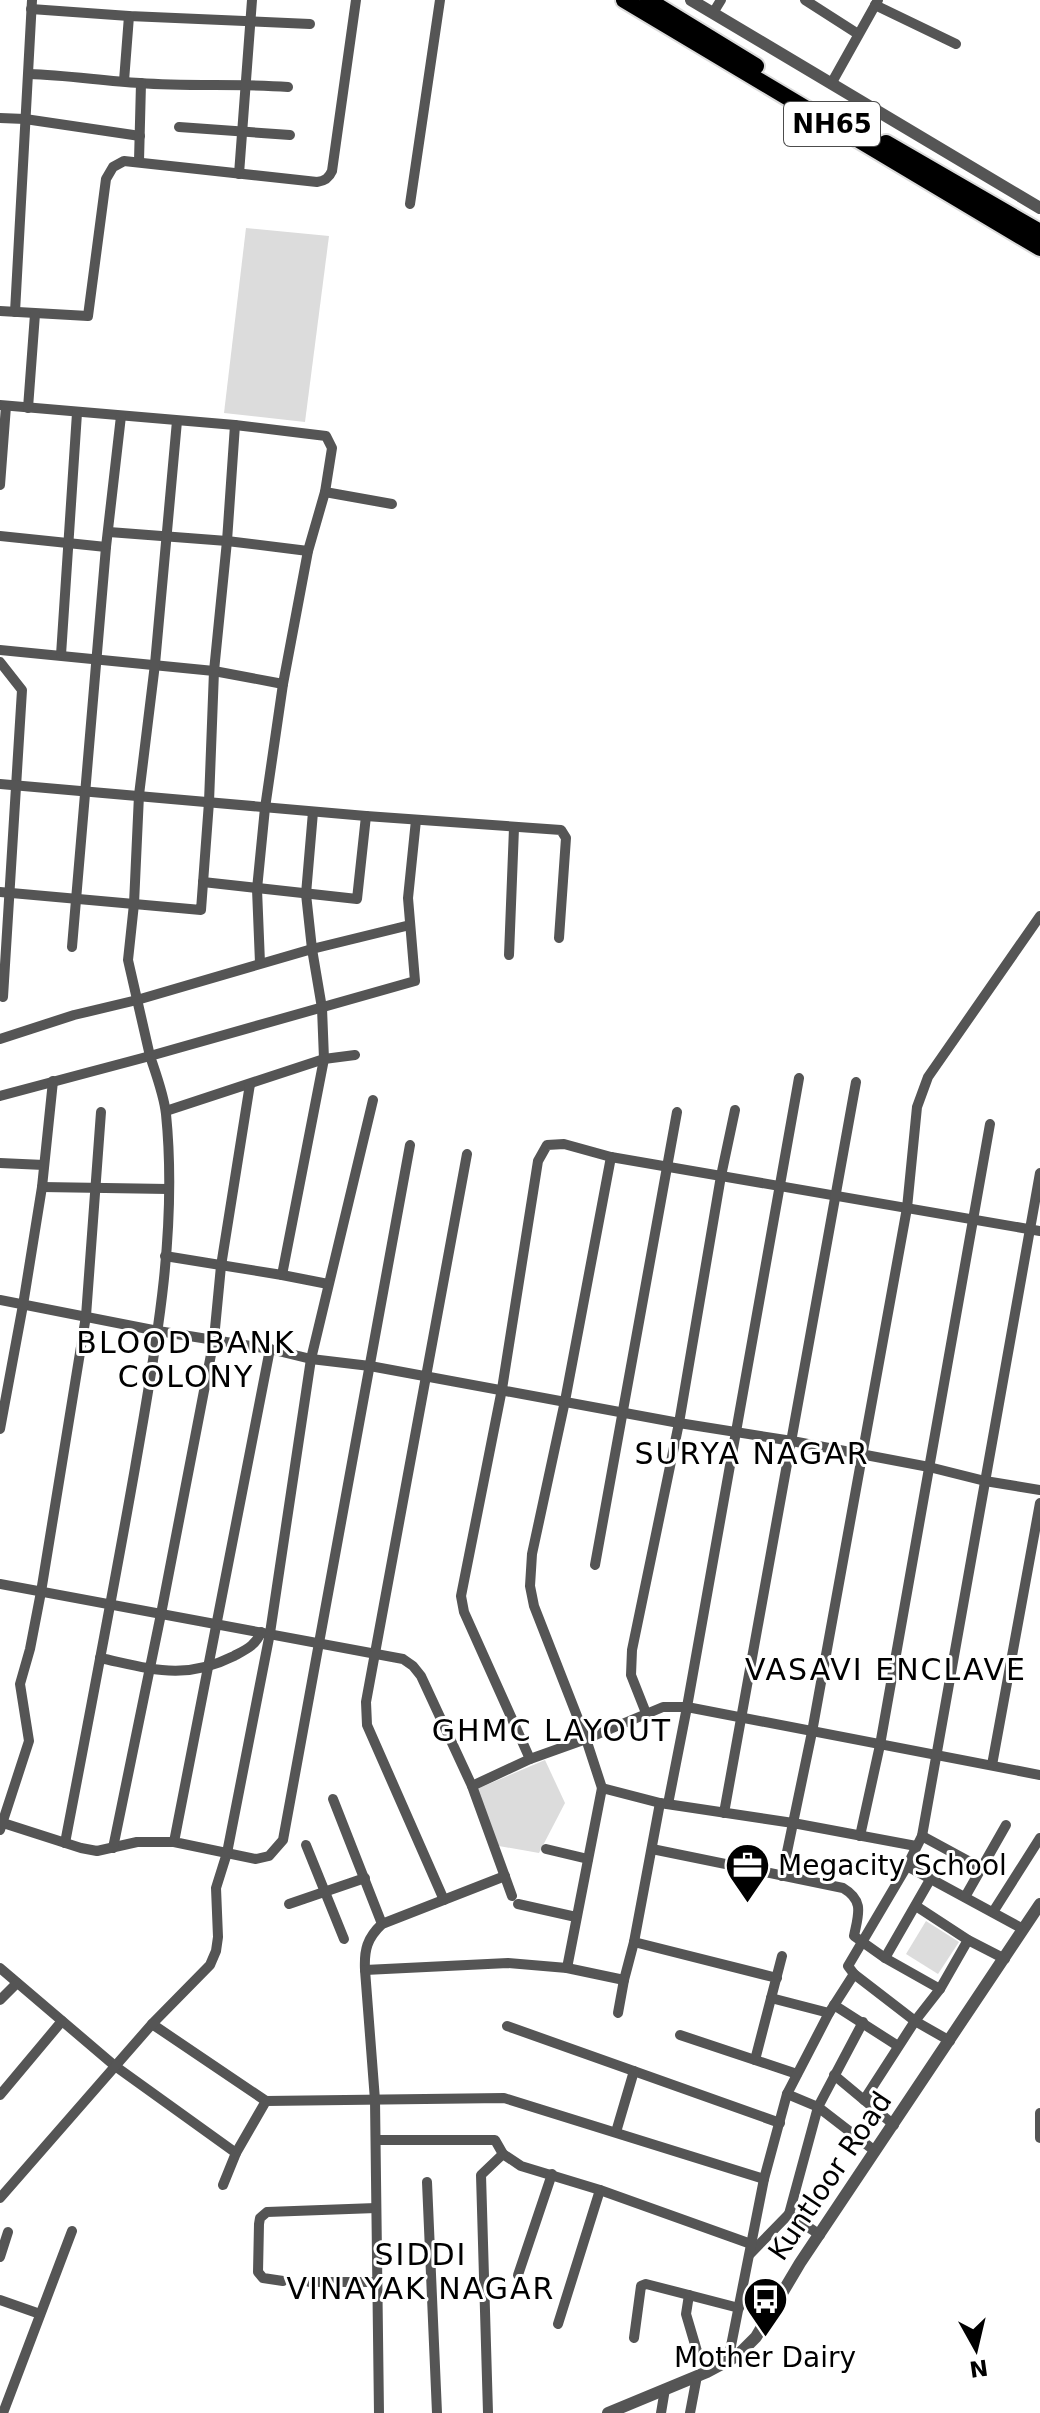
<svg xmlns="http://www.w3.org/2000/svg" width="1040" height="2413" font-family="'DejaVu Sans',sans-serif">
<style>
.green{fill:#dcdcdc}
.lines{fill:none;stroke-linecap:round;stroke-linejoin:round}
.trunk-casing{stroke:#dbdbdb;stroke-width:20}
.minor{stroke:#555;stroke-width:10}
.tertiary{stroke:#555;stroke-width:12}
.trunk{stroke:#000;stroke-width:16}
.labels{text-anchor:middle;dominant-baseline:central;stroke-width:6;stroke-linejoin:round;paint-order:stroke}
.shield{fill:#fff;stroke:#4c4c4c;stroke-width:2}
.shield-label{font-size:26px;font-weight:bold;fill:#000}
.poi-label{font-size:28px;fill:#000;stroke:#fff;text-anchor:start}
.street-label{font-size:28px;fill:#000;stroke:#fff}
.neighbourhood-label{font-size:30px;letter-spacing:2px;fill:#000;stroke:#fff}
</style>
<rect width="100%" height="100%" fill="#fff"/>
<g class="green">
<path d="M246,228L329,236L305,422L224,413Z"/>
<path d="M545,1760L565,1803L539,1853L493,1845L477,1789Z"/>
<path d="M926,1921L959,1942L938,1974L906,1954Z"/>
</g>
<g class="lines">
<defs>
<g id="trunk">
<path d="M624,0L1040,248"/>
<path d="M648,0L756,66"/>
<path d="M886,143L1040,232"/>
</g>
</defs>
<use href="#trunk" class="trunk-casing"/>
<g class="minor">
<path d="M805,0L858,34"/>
<path d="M875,5L956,44"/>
<path d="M31,9L129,16L310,24"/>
<path d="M713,13L721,0"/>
<path d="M29,74C66,75 103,81 140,83C189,87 239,83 288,87"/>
<path d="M124,81L129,16"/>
<path d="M831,84L878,0"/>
<path d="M0,118L25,119L140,136"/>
<path d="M179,127L290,135"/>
<path d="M139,161L141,83"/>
<path d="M239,174L252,0"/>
<path d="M410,204L440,0"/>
<path d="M0,311L88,316L106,179L113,167L124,161L317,182C325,181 329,178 332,171L356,0"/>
<path d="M15,312L32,0"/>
<path d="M0,405L235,425L326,436L332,448L325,492L308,551L283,684L265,808L257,889L260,963"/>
<path d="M28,408L35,314"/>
<path d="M0,485L6,406"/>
<path d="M325,492L392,504"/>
<path d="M109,532L227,541L308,551"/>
<path d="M0,536L106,547"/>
<path d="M0,650L214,671L283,684"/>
<path d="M61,655L77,413"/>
<path d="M0,662L22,690L3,997"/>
<path d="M0,784L366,816L561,830L566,838L559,938"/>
<path d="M313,812L306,894L312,949L410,925"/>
<path d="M203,882L357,899L366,816"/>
<path d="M0,892L201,910L209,802L214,671L227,541L235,425"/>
<path d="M72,947L106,547L121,416"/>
<path d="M509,955L514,828"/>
<path d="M0,1039L74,1015L137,1000L312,949L322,1008L324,1059L282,1275L328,1284"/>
<path d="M799,1078L687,1707L1040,1775"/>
<path d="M0,1096L150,1056L128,960L134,904L139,795L155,664L177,421"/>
<path d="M166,1111L324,1059L355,1055"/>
<path d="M0,1163L44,1165"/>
<path d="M42,1187L168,1189"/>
<path d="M165,1256L282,1275"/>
<path d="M0,1300L158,1331L270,1349L311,1359L370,1366L679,1423L792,1441L929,1467L985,1481L1040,1490"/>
<path d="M270,1349L174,1842L256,1859L269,1856L283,1840L410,1145"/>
<path d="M0,1429L23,1305L42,1187L53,1081"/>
<path d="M595,1565L677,1112"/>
<path d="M0,1584L403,1659L413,1666L421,1676L472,1786L512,1896"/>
<path d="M100,1658C152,1669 184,1681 234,1656C247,1649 256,1645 261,1632"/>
<path d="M646,1713L631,1675L632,1650L679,1423L721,1176L735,1110"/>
<path d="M530,1759L464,1612L461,1596L502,1389L538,1161L547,1145L564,1144L611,1157L1040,1231"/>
<path d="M992,1765L1040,1503"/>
<path d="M472,1786L530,1759L586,1739L663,1707H687L668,1804"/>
<path d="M602,1788L586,1739L534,1606L530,1586L532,1554L565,1401L611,1157"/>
<path d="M333,1799L382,1924"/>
<path d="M724,1813L856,1082"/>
<path d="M0,1822L81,1848L97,1851L137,1842H174"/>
<path d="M0,1830L29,1741L20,1684L30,1649L41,1592L86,1316L101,1112"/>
<path d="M860,1836L880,1745L990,1124"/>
<path d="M922,1836L981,1868"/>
<path d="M65,1843C89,1718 113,1593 135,1468C155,1352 178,1233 166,1114C164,1095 156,1074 150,1056L415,981L408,898L416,820"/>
<path d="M306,1845L344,1939"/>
<path d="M113,1848L161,1614L214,1339L221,1266L250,1084"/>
<path d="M546,1849L588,1859"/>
<path d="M652,1849L843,1888C865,1901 858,1915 854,1936L885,1958L940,1989"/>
<path d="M907,1866L1023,1929"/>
<path d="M782,1876L812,1732L907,1208L917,1107L928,1077L1040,916"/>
<path d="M965,1897L1006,1825"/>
<path d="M444,1900L367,1725L366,1702L467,1154"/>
<path d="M289,1904L365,1878"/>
<path d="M518,1904L576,1917"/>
<path d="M916,1906L968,1940L1005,1959"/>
<path d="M993,1912L1040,1838"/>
<path d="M634,1942L777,1978"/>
<path d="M885,1958L931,1878"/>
<path d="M0,1968L115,2066L236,2153"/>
<path d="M567,1968L602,1788L660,1803"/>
<path d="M365,1970C364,1950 367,1938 382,1924L505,1876"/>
<path d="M771,1998L829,2013"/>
<path d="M0,2000L17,1983"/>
<path d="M834,2005L898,2046"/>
<path d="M618,2013L624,1980"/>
<path d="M152,2024L266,2101L504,2098L764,2179"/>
<path d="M507,2026L780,2123"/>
<path d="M680,2035L797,2074"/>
<path d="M950,2041L915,2021L854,1974L848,1966L907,1866L922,1836L1040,1173"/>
<path d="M755,2060L782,1956"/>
<path d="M834,2075L894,2125"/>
<path d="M787,2094L818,2107L875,2151"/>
<path d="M0,2095L62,2021"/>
<path d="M864,2100L915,2021L940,1989L968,1940"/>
<path d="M1040,2113V2138"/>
<path d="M616,2132L634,2071"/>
<path d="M376,2140H495L503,2154L521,2166L600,2190L751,2244"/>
<path d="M427,2182L437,2413"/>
<path d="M223,2185L236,2153L266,2101"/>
<path d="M0,2198L152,2024L210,1965L216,1951L218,1937L216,1888L227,1853L270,1633L311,1359L373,1100"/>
<path d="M820,2235L789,2214L818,2107L863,2022"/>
<path d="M750,2254L789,2214"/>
<path d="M0,2257L8,2232"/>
<path d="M518,2275L552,2174"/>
<path d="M283,2281L263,2278L258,2272L259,2224L260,2218L267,2212L376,2208"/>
<path d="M309,2282H377"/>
<path d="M689,2295L686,2314L699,2358"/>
<path d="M0,2300L40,2314"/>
<path d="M558,2324L600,2190"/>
<path d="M634,2338L641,2286L646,2284L739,2308"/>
<path d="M728,2361L764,2179L787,2094L829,2013L854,1974"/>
<path d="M3,2413L72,2231"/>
<path d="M379,2413L375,2100L365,1970L508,1963L567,1968L624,1980L634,1942L660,1803L793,1823L916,1846"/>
<path d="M488,2413L481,2175L503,2154"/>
<path d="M661,2413L665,2389"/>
<path d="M690,2413L697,2376"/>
</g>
<g class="tertiary">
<path d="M691,0L1040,208"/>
<path d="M608,2413L707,2372L737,2356L756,2337L800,2263L1040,1904"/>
</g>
<use href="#trunk" class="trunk"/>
</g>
<defs>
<symbol id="office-pin" viewBox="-11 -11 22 30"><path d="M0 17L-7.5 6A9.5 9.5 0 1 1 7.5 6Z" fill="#000" stroke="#fff"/><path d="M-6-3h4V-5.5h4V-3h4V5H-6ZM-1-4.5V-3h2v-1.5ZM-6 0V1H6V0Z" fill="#fff"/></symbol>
<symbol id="bus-pin" viewBox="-11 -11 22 30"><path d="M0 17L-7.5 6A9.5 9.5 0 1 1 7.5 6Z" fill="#000" stroke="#fff"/><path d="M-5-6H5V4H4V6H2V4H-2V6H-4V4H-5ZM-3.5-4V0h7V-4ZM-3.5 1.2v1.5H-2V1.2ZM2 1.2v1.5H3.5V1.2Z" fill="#fff"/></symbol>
</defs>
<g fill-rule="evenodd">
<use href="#office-pin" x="722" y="1840" width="51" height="69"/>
<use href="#bus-pin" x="740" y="2274" width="51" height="69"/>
</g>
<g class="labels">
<rect class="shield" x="784" y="102" width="96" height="44" rx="6"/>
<g class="shield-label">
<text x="832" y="124">NH65</text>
</g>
<g class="poi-label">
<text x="778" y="1865">Megacity School</text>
<text x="765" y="2357" text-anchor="middle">Mother Dairy</text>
</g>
<g class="street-label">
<text transform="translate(830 2176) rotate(-56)">Kuntloor Road</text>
</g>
<g class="neighbourhood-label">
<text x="186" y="1342">BLOOD BANK<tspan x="186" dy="34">COLONY</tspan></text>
<text x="752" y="1453">SURYA NAGAR</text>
<text x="886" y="1669">VASAVI ENCLAVE</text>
<text x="552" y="1730">GHMC LAYOUT</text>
<text x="421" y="2254">SIDDI<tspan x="421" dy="34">VINAYAK NAGAR</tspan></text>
</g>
</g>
<g transform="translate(976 2349) rotate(172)" stroke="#ffffff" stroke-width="6" paint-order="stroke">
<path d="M0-6L14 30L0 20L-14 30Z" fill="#000000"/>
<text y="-12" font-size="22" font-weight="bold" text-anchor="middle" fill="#000000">N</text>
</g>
</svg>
